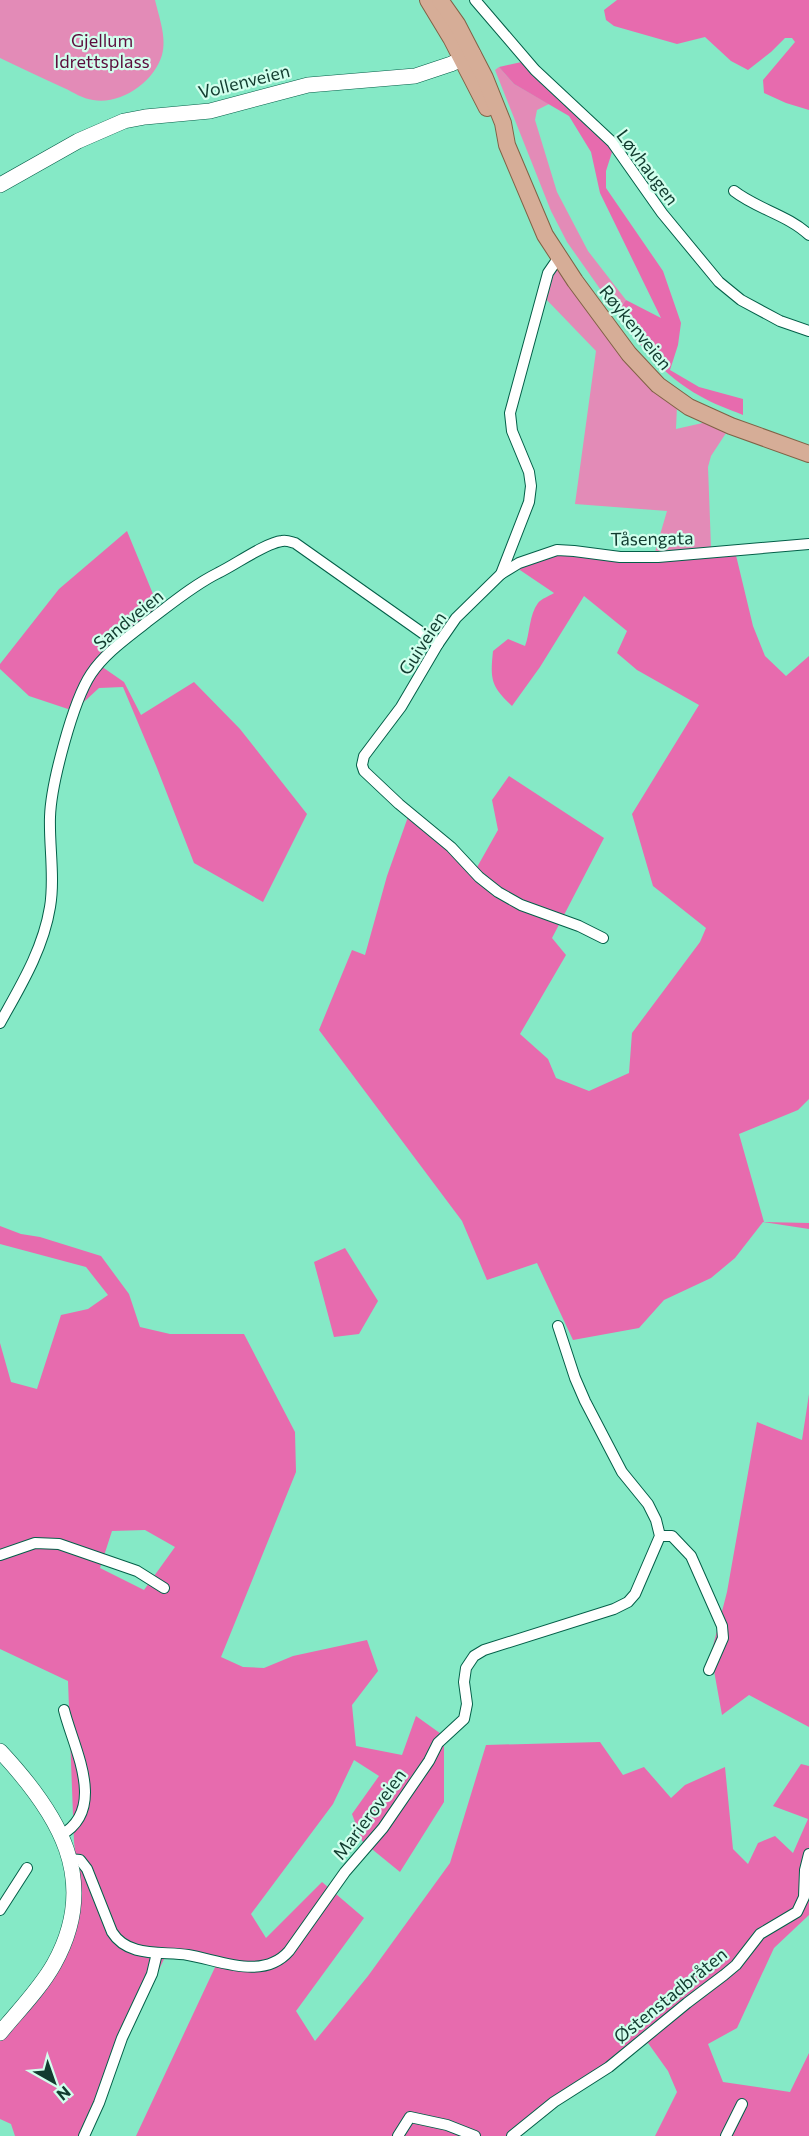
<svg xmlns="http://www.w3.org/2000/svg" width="809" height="2136" font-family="Commissioner,sans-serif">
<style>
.green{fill:#e38bb7}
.forest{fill:#e76bae;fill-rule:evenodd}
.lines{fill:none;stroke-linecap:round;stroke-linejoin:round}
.street-casing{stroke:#035f48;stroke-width:12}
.secondary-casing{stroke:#035f48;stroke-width:16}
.primary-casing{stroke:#806246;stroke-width:18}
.street{stroke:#fff;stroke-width:10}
.secondary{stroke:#fff;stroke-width:15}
.primary{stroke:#d6ad97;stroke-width:16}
.labels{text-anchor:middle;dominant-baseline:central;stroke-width:4.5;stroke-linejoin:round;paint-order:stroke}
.park-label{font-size:18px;fill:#5c0d3d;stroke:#d1ffed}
.street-label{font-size:18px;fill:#113c2f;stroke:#d1ffed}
</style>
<rect width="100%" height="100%" fill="#85e9c6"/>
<g class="green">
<path d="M0,0H155C159,17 167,38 162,55C154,82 121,105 93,100C83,99 73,92 64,88C42,78 21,68 0,58Z"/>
<path d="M499,67L514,84L549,104L537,110L535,120L557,192L588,251L626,300L617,313L567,242L551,211L495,70Z"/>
<path d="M556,264L677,406L676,429L707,422L728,430L711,456L708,467L711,547L655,552L667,511L575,504L596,351L544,297Z"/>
</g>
<g class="forest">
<path d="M617,0H809V110L786,103L764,93L763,80L795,42L792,38H785L771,52L748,70L731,61L705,37L677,44L614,26L606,20L604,10Z"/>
<path d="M526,61L613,149L606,171V188L663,271L681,323L678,345L670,370L699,387L743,399V415C729,409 713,404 700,396C664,376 639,346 617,313L626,300L661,318L600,193L591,152L569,116L514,84L499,67Z"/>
<path d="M127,531L160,611L98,664L124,682L141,715L194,682L240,729L307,814L263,902L194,863L157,768L123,687L99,688L74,711L29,696L0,669V664L59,589Z"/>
<path d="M734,547L753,626L765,656L786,676L809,656V1099L798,1110L739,1134L764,1222L809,1223V1229L763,1222L735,1258L711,1278L664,1300L639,1328L573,1340L537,1263L487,1280L462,1221L319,1030L352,950L365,955L387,876L409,814L476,869L498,830L492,800L509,776L604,838L552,938L566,955L520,1034L548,1059L556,1078L589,1091L629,1073L632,1033L700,942L706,928L653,886L632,814L699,705L637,670L617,653L627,631L584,596L540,667L512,706C491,686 490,680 493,651L508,639L525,646C530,633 529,615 538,603C541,599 549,596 554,593L514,566L560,551L628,556Z"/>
<path d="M0,1226L21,1234L40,1237L101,1256L129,1294L140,1327L170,1334H244L295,1432L296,1472L221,1657L243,1667L264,1668L293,1656L367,1640L378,1671L352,1705L356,1746L402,1755L416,1716L444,1736V1802L400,1872L362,1841L352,1814L379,1776L354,1760L333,1804L251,1914L266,1938L322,1882L364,1918L296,2011L315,2041L368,1976L450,1863L486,1745L600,1742L623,1775L644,1767L671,1798L685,1785L725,1767L733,1849L748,1864L758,1843L775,1836L793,1853L808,1819L773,1806L801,1764L809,1766V1915L774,1948L737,2028L708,2044L723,2082L790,2092L809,2053V2136H655L677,2092L668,2071L648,2043L564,2095L514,2136H136L217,1963L165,1957L112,2068L86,2136H15L11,2124L0,2119V2039L69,1950L76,1923L80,1895L74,1842L68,1681L0,1649V1343L11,1382L37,1389L61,1315L88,1309L108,1295L86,1267L0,1244ZM145,1530L175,1547L144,1590L100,1568L112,1531Z"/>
<path d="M345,1248L378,1301L359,1334L334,1337L314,1262Z"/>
<path d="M809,1394V1727L749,1695L722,1715L711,1654L727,1592L757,1422L802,1440Z"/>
</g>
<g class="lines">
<defs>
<g id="street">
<path d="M475,0L535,70L612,142L662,213L719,282L741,300L780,321L809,331"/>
<path d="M734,191C757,209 788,215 809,235"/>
<path d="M559,257L548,273L510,413L512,431L529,472L531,486L529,502L501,574L456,618L438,644L401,707L364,756L362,765L364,771L399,804L451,847L479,877L498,892L521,905L579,926L603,938"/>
<path d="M501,574L519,563L557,550L574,551L620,557H658L809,544"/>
<path d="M0,1023C20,987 43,950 50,907C55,878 49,846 50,817C51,784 73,701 91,674C105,653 127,638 147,622C170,605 192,586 218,573C235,565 265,543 282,541C287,540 291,542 295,543L438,644"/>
<path d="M660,1536H672L691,1556L722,1626L723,1638L709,1670"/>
<path d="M0,1555L35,1543L59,1544L137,1571L164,1588"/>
<path d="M61,1835C108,1809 73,1747 64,1710"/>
<path d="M69,1859L80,1860L87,1869L112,1932C128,1958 162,1951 188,1955C219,1960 263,1981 289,1951L345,1872L383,1828L429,1761L438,1743L464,1719L467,1704L464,1682L466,1668L474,1656L484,1650L614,1609L628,1602L635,1594L660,1536L656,1520L648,1504L622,1472L585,1401L575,1378L558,1326"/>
<path d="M0,1910L27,1868"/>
<path d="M84,2136L99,2103L122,2038L152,1974L157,1953"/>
<path d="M398,2136L410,2117L447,2125L475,2136"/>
<path d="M512,2136L554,2102L609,2067L687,2003L724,1975L736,1965L760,1934L797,1912L804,1897L805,1870L809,1854"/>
<path d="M726,2136L742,2104"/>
</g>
<g id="secondary">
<path d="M0,185L78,141L124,121L145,117L210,111L308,85L415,76L451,64L473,54"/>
<path d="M0,1751C58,1813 101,1880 54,1964C40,1989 18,2011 0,2033"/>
</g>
<g id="primary">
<path d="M428,0L451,38L487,108"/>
<path d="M440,0L457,24L485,78L503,123L507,145L545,235L575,281L629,354L658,385L689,407L731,426L809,454"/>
</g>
</defs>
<use href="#street" class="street-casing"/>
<use href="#secondary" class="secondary-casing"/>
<use href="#primary" class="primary-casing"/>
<use href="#street" class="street"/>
<use href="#secondary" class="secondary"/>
<use href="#primary" class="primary"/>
</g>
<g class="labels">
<g class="park-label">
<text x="102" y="40">Gjellum<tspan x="102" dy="21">Idrettsplass</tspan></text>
</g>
<g class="street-label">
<text transform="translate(244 81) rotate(-14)">Vollenveien</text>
<text transform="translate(648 167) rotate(53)">Løvhaugen</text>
<text transform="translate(636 327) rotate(51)">Røykenveien</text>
<text transform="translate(652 538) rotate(-1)">Tåsengata</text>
<text transform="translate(128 619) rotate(-39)">Sandveien</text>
<text transform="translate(422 643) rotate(-57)">Guiveien</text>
<text transform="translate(369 1814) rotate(-53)">Marieroveien</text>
<text transform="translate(670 1995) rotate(-39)">Østenstadbråten</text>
</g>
</g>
<g transform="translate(54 2082) rotate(140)" stroke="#d1ffed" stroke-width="4.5" paint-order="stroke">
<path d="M0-4.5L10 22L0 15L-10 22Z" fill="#113c2f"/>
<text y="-9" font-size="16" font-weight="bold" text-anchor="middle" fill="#113c2f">N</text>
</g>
</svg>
